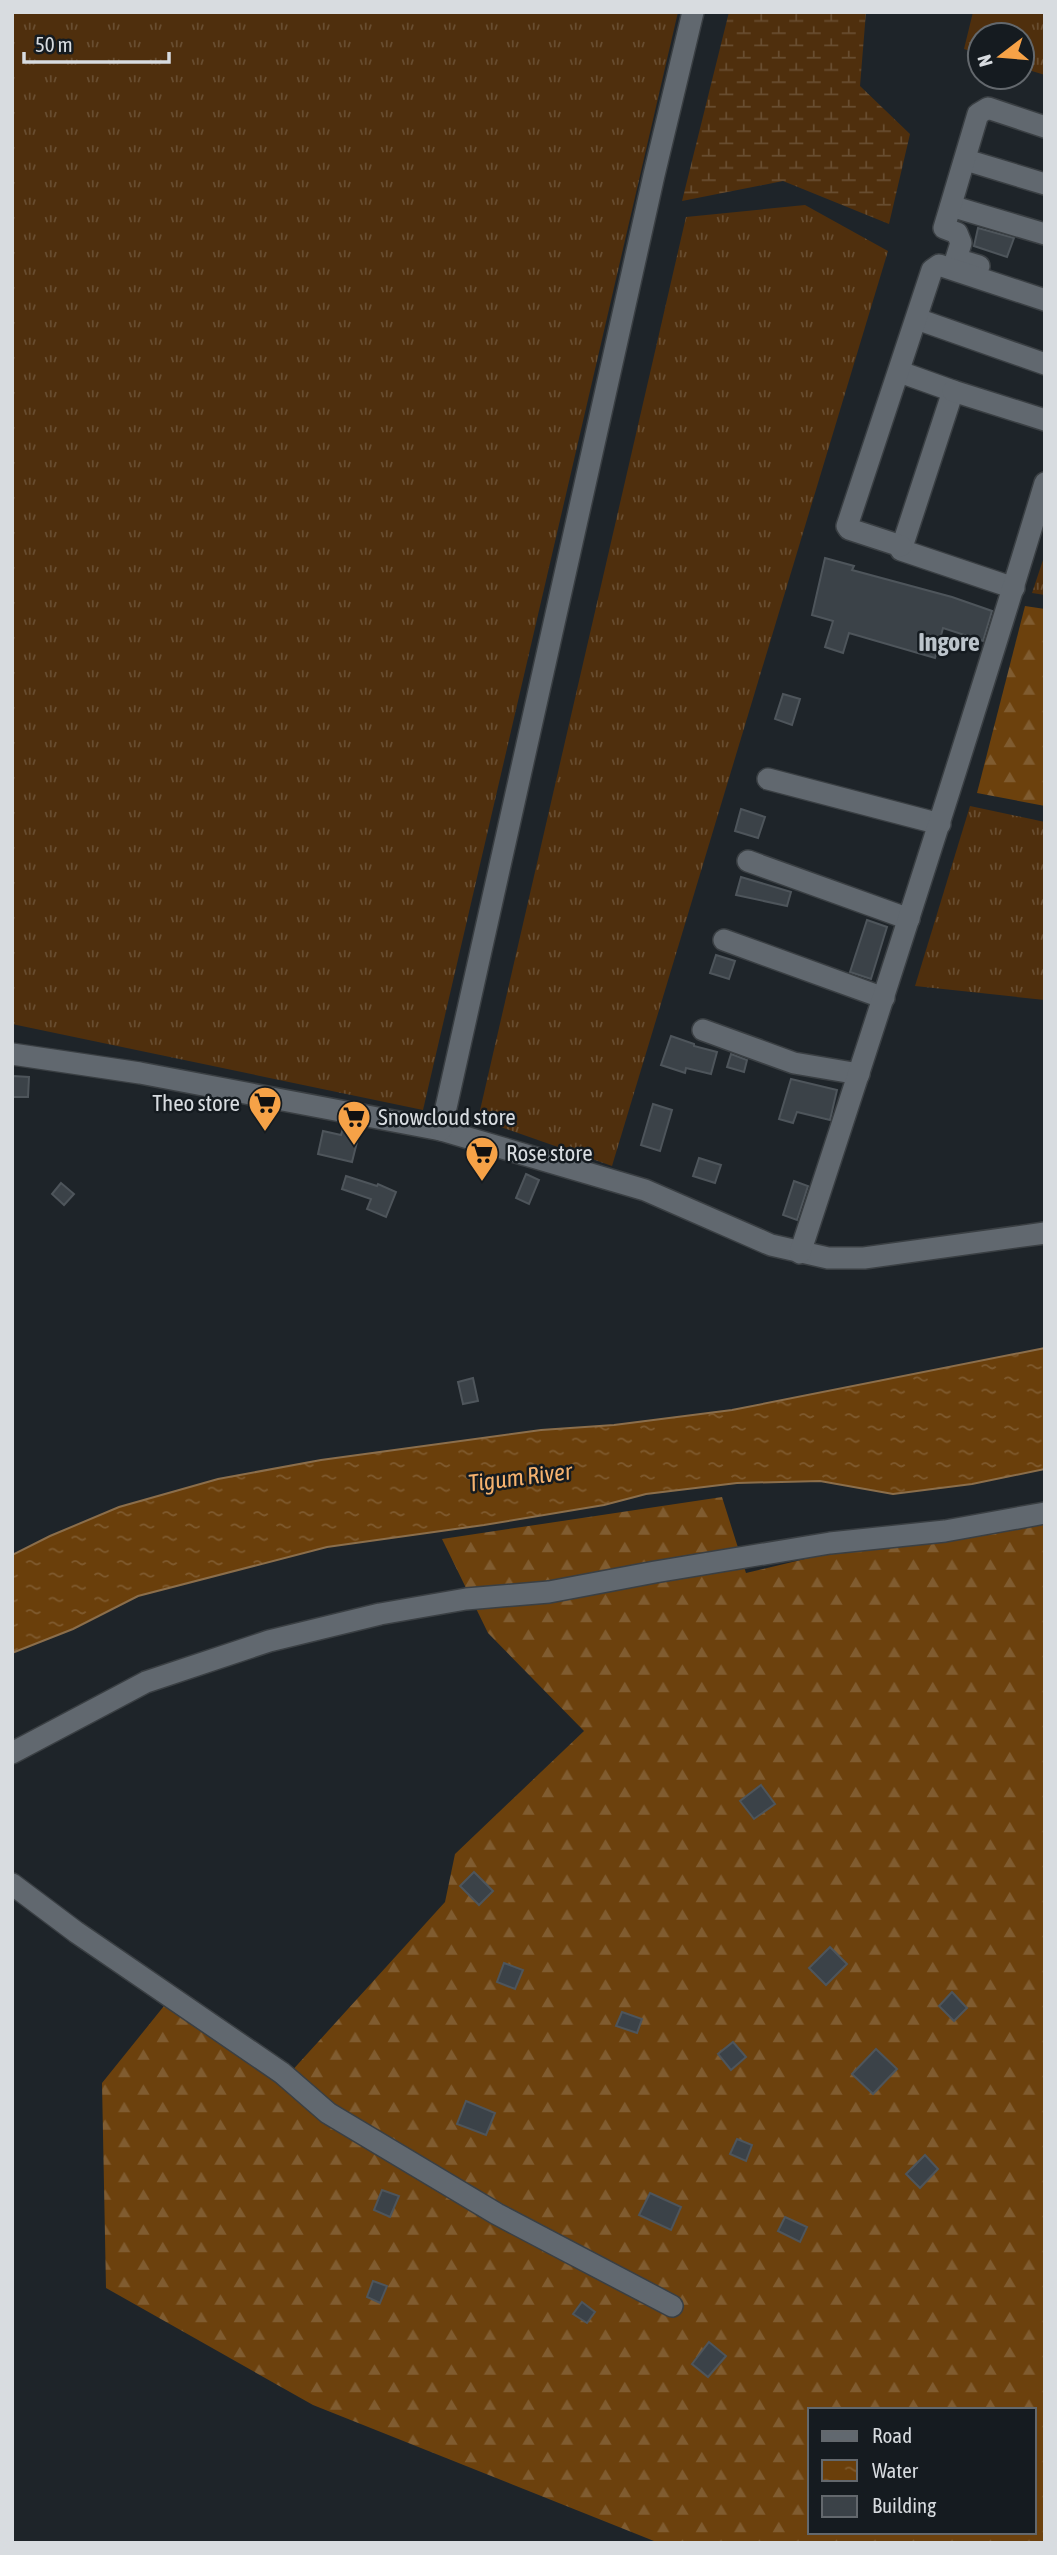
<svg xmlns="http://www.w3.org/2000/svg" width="1057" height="2555" font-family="'Asap Condensed',sans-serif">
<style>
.grass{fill:url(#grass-tufts)}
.forest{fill:url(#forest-firs);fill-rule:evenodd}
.wetland{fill:url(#wetland-marsh)}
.water{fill:url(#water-ripples);stroke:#8b6e4b;stroke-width:2}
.building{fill:#3b4248;stroke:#4e555b;stroke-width:2}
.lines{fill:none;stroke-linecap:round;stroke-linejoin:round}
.minor-casing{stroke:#3a3f43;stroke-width:24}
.minor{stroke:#61686f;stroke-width:21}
.labels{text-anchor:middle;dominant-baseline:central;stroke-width:5;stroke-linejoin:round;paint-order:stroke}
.poi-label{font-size:23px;fill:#d8dce0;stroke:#151b20;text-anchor:start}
.water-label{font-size:24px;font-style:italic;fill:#f6b26e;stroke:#151b20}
.quarter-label{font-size:26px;font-weight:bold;fill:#bcc4cb;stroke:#151b20}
</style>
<defs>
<pattern id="grass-tufts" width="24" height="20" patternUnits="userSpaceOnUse" patternTransform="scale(1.75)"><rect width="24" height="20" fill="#4f2f0d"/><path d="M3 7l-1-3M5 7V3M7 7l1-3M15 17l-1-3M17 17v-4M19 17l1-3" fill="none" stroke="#684d30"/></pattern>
<pattern id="forest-firs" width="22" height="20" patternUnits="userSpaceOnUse" patternTransform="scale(1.75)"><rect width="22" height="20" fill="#6c410d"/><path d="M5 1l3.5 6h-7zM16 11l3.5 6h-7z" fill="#805c30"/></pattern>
<pattern id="wetland-marsh" width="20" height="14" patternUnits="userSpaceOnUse" patternTransform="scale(1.75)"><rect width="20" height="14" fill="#4f2f0d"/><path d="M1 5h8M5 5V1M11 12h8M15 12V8" fill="none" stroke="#684d30"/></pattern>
<pattern id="water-ripples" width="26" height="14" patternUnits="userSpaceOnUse" patternTransform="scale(1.75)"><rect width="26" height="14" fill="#6a3f0b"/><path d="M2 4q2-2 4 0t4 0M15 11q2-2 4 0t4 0" fill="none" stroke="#7f5a2e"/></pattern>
</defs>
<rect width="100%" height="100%" fill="#1e2429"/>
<g class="grass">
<path d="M12,12H678L423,1110L12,1024Z"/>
<path d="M973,12H1045V75L1022,68V35H980V54L964,49Z"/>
<path d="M805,205L888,251L612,1166L478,1119L686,217Z"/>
<path d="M1045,554V595L1032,593Z"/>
<path d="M970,806L1045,822V1000L915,986Z"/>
</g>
<g class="forest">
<path d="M1025,606L1045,609V806L977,793Z"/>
<path d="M722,1497L746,1573L830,1553L1045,1523V2543H659L313,2405L106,2288L102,2083L168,2001L279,2085L445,1902L455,1854L584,1731L488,1633L442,1539ZM810,2410H1034V2532H810Z"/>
</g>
<path class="wetland" d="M729,12H866L860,86L910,134L889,224L783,181L682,201Z"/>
<path class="water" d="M1045,1348V1469L972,1484L893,1494L820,1481L737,1483L646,1494L604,1505L484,1525L327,1547L138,1596L73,1629L12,1653V1555L50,1536L119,1507L218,1479L321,1460L541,1430L614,1425L732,1410Z"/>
<g class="building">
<path d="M978,228L1014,238L1007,257L974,246Z"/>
<path d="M825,558L854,566L852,570L952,597L992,611L983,641L943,628L935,658L849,633L843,653L825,647L833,621L812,615Z"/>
<path d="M783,694L800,699L792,725L775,719Z"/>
<path d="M741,809L765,817L758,838L735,831Z"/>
<path d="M741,877L791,892L787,906L736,895Z"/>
<path d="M867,920L887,927L871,979L850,972Z"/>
<path d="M716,955L735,961L729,979L710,973Z"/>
<path d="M671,1036L694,1044V1046L717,1052L711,1074L686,1068L685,1073L661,1065Z"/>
<path d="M731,1054L747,1060L744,1072L727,1067Z"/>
<path d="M13,1076L29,1077L28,1097H12Z"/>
<path d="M791,1079L837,1090L830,1120L797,1112L793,1123L779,1119Z"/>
<path d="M653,1104L672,1110L660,1151L641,1145Z"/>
<path d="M344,1125L360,1130L352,1162L318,1154L323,1131L341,1135Z"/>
<path d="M699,1158L721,1165L715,1183L693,1176Z"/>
<path d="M526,1174L539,1180L529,1204L516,1198Z"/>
<path d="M346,1176L377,1186L378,1184L396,1192L386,1217L367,1209L371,1199L342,1189Z"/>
<path d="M794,1181L808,1186L797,1220L783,1215Z"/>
<path d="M61,1183L74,1194L64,1205L52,1194Z"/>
<path d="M473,1378L478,1401L463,1404L458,1382Z"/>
<path d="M761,1785L775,1804L754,1819L740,1801Z"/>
<path d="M474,1872L493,1891L479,1905L460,1886Z"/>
<path d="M830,1947L847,1964L826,1985L809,1968Z"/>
<path d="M504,1963L523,1970L515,1989L497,1982Z"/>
<path d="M952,1992L967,2008L954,2021L939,2006Z"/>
<path d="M622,2012L642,2019L637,2033L616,2026Z"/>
<path d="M733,2042L746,2057L731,2070L718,2054Z"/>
<path d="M876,2049L897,2069L873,2094L852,2074Z"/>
<path d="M466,2101L495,2113L486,2135L457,2124Z"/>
<path d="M737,2139L752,2145L746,2161L730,2154Z"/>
<path d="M925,2155L938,2169L920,2188L906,2174Z"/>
<path d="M382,2190L399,2196L390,2217L374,2210Z"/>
<path d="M650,2193L681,2207L671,2230L639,2215Z"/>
<path d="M785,2217L807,2227L800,2242L778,2231Z"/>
<path d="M373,2281L387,2286L380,2303L367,2297Z"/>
<path d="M582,2302L595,2312L587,2323L573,2314Z"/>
<path d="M709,2342L726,2356L708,2377L692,2364Z"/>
</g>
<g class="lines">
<defs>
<g id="minor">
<path d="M966,160L1045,184"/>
<path d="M951,206L1045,234"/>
<path d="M979,266L956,259L961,243L957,233L944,228L978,114L988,108L1045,127"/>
<path d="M917,319L1045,364"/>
<path d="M900,372L953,391L901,550L1014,588"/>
<path d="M953,391L1045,420"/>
<path d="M901,546L849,529L847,526L932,270L939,265L1045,300"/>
<path d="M768,779L940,824"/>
<path d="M748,861L909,919"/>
<path d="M724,940L884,998"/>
<path d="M703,1030L794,1063L859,1074"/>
<path d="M12,1054L140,1073L441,1130L645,1190L771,1245L828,1258H864L1045,1233"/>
<path d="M441,1130L654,175L693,12"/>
<path d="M800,1253C884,997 967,741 1045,483"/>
<path d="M12,1753L146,1682L269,1641L380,1614L466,1599L549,1592L655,1572L830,1543L945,1531L1045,1513"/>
<path d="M12,1884L76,1932L282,2073L328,2113L497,2214L672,2306"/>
</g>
</defs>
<use href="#minor" class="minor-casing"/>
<use href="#minor" class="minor"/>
</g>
<defs>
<symbol id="supermarket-pin" viewBox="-11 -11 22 30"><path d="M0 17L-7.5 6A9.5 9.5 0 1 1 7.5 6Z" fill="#f6a247" stroke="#151b20"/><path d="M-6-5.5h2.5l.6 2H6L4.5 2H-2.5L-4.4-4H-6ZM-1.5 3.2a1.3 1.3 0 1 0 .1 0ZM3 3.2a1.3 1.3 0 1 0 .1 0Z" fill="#111"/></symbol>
</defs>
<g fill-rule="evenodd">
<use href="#supermarket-pin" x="246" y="1084" width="38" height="52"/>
<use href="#supermarket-pin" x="335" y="1098" width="38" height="52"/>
<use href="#supermarket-pin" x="463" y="1134" width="38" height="52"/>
</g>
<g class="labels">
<g class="poi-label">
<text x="240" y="1103" text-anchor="end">Theo store</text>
<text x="378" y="1117">Snowcloud store</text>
<text x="506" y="1153">Rose store</text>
</g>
<g class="water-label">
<text transform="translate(520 1477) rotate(-7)">Tigum River</text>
</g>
<g class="quarter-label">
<text x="949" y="642">Ingore</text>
</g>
</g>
<rect width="1057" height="2555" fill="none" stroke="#d8dce0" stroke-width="28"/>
<rect x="808" y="2408" width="228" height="126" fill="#151b20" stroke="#63686d" stroke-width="2"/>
<rect x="822" y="2431" width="35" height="10" fill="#61686f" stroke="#63686d" stroke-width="2"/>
<text x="872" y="2443" font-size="21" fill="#d8dce0">Road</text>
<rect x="822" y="2460" width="35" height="21" fill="url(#water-ripples)" stroke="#63686d" stroke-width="2"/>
<text x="872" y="2478" font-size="21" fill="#d8dce0">Water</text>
<rect x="822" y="2496" width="35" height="21" fill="#3b4248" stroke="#63686d" stroke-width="2"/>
<text x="872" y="2513" font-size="21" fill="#d8dce0">Building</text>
<g transform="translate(1001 56) rotate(254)"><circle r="33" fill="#151b20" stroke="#63686d" stroke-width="2"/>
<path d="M0-5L12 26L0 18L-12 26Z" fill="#f6a247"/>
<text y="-10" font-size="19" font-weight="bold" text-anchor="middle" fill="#d8dce0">N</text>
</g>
<path d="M24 52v10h145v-10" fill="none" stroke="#d8dce0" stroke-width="3.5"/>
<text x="35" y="52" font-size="21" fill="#d8dce0" stroke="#151b20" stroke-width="5" paint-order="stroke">50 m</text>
</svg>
